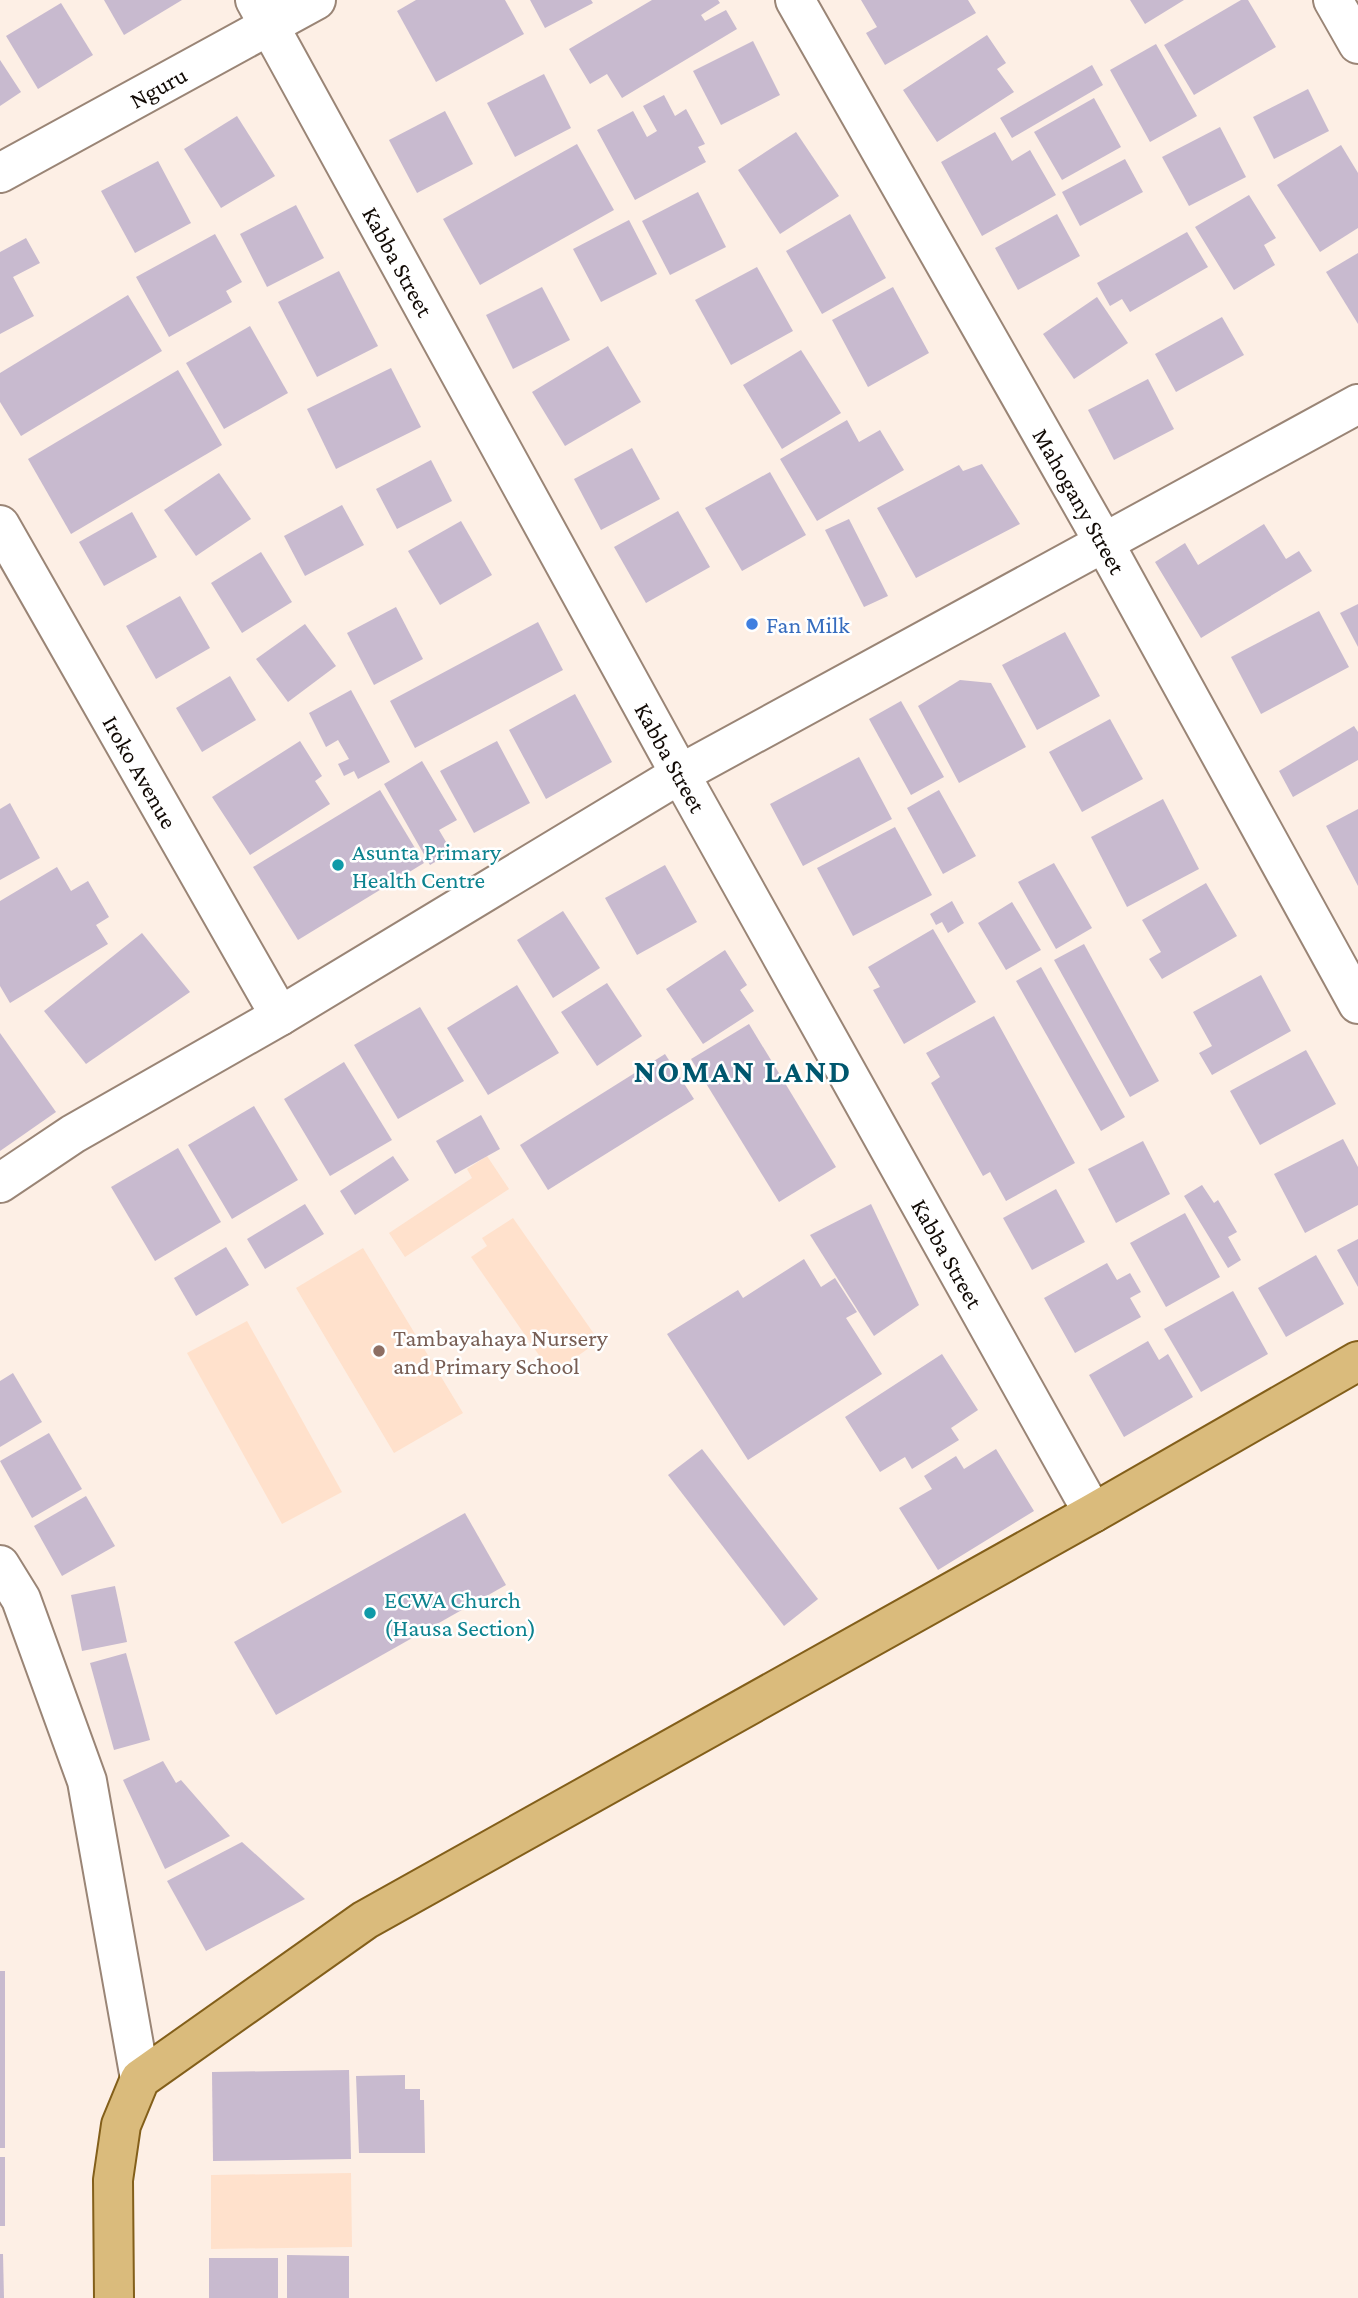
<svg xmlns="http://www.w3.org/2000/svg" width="1358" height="2298" font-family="'Crimson Pro',serif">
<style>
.built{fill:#ffe1cc}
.building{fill:#c8bacf}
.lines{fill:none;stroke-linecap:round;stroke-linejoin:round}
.minor-casing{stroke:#9a8576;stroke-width:42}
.major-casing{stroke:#835f1a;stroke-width:42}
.minor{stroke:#fff;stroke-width:38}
.major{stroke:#dabb7c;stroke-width:38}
.shop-dot{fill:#3f7fe0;stroke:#fff;stroke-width:2.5}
.culture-dot{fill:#0f9aa8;stroke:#fff;stroke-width:2.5}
.education-dot{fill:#8d6e63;stroke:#fff;stroke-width:2.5}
.labels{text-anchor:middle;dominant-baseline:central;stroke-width:5;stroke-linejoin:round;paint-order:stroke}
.street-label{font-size:24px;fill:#110a05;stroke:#fff}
.shop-label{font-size:24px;fill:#366cbe;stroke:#fff;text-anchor:start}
.culture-label{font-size:24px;fill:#0d838f;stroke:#fff;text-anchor:start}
.education-label{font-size:24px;fill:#785e54;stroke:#fff;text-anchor:start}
.district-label{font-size:32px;font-weight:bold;letter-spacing:2px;fill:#00576e;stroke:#fff}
</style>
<rect width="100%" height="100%" fill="#fdefe5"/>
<g class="built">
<path d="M487,1156L509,1189L405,1257L389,1233L472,1178L467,1169Z"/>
<path d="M513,1218L599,1341L552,1374L471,1257L487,1246L482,1238Z"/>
<path d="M363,1248L463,1413L394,1453L296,1288Z"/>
<path d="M247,1321L342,1492L282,1524L187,1353Z"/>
<path d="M351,2173L352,2247L211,2249V2175Z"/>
</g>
<g class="building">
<path d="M104,0H182L124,35Z"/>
<path d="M416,0H505L524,34L436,82L397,11Z"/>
<path d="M530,0H591L593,3L545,28Z"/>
<path d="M652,0H718L720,3L701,15L705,21L726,10L737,29L622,98L607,74L590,84L569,49Z"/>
<path d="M861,0H968L976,13L885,65L866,33L877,27Z"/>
<path d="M1130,0H1184L1145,24Z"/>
<path d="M1241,0H1248L1276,47L1194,95L1164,45Z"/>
<path d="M61,3L93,55L38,89L6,36Z"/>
<path d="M987,35L1006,63L997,69L1014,92L937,142L903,90Z"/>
<path d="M753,41L780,95L721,125L693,71Z"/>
<path d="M1156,44L1197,116L1150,142L1110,70Z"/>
<path d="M0,60L21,92L0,106Z"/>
<path d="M1092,65L1103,85L1012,138L1000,118Z"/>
<path d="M544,74L571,128L515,157L487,103Z"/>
<path d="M1308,89L1329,131L1274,159L1253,117Z"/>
<path d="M664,95L675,116L686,109L705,144L698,147L706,162L635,200L597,130L633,111L647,137L657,131L643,106Z"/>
<path d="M1094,98L1121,147L1062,180L1034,132Z"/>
<path d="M445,111L473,164L417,193L389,140Z"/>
<path d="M237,116L275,176L221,208L184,149Z"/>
<path d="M1220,127L1246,177L1189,206L1162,157Z"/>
<path d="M796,132L839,196L780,234L738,170Z"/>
<path d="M995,132L1012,161L1030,150L1056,195L982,236L941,162Z"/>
<path d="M577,144L614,210L480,285L443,219Z"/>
<path d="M1341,145L1358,173V228L1320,252L1277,185Z"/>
<path d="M1125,159L1143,192L1080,226L1062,192Z"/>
<path d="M158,161L191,223L135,253L101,191Z"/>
<path d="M698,192L726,247L670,275L642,221Z"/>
<path d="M1249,195L1276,238L1264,245L1275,265L1234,290L1195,227Z"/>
<path d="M296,205L324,258L267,287L240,234Z"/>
<path d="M850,214L886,278L822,314L786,251Z"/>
<path d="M1057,214L1080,256L1018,290L995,248Z"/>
<path d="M629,220L657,274L601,302L573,249Z"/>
<path d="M1187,232L1208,267L1130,312L1122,299L1110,306L1097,283Z"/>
<path d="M215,234L242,282L226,291L232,302L169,337L136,277Z"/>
<path d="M26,238L40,263L13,277L34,316L0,334V252Z"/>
<path d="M1358,253V324L1326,272Z"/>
<path d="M757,267L793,331L731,365L695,300Z"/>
<path d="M339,271L378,346L317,377L278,302Z"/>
<path d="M542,287L570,340L513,369L486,315Z"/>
<path d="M893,287L929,353L868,387L832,320Z"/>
<path d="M128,295L162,351L21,436L0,402V373Z"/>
<path d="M1097,297L1128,343L1074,379L1043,334Z"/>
<path d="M1222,317L1244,355L1176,392L1155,354Z"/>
<path d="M250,326L288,393L224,429L186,363Z"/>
<path d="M608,346L641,402L565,446L532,392Z"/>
<path d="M801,350L841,413L782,449L743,385Z"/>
<path d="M391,368L421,427L336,469L307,409Z"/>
<path d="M178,370L222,445L71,534L28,459Z"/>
<path d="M1148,379L1174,429L1114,460L1088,410Z"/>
<path d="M847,420L859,442L880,430L904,470L817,521L780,459Z"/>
<path d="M632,448L660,499L601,530L574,479Z"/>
<path d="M431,460L452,501L397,529L376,489Z"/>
<path d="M982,464L1020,524L916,578L877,508L959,465L963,471Z"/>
<path d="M770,472L806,535L742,571L705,508Z"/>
<path d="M219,473L251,519L196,556L164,510Z"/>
<path d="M342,505L364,545L305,576L284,536Z"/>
<path d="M678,511L710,567L646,603L614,547Z"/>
<path d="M132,512L157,557L104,586L79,542Z"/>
<path d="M849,519L888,596L864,607L825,530Z"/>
<path d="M461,521L492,575L440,605L408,551Z"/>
<path d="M1264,524L1286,559L1299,551L1312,571L1201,638L1155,562L1185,543L1198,565Z"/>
<path d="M261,552L292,602L242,633L211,583Z"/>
<path d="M180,596L210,648L156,679L126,626Z"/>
<path d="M1358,604V647L1340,613Z"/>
<path d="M396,607L423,659L374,685L347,633Z"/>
<path d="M1319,611L1349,667L1261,714L1231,657Z"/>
<path d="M538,622L563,670L415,748L390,701Z"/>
<path d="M305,624L336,666L288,702L256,659Z"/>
<path d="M1065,632L1100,696L1037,730L1002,665Z"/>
<path d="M230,676L256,720L202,752L176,708Z"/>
<path d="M960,680L991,683L1026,747L959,783L918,706Z"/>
<path d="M351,690L390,762L358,779L354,771L344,776L338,764L349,759L338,740L326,747L309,713Z"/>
<path d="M575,694L612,762L546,799L509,730Z"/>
<path d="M901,701L944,777L911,795L869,719Z"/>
<path d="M1110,719L1143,779L1082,812L1049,752Z"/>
<path d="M1354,726L1358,732V760L1293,797L1279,771Z"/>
<path d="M300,741L322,776L315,781L330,804L250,855L212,797Z"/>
<path d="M497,741L530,803L474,833L440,771Z"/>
<path d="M859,757L892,819L803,866L770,804Z"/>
<path d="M422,761L457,820L439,830L452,852L430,865L384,784Z"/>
<path d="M380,790L424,863L298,940L253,867Z"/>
<path d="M939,790L976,856L943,874L907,808Z"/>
<path d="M1163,799L1199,869L1127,907L1091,837Z"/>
<path d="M10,803L40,858L0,880V809Z"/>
<path d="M1358,809V886L1326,826Z"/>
<path d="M895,827L932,895L853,936L817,868Z"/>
<path d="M1054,863L1092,928L1056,949L1018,882Z"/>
<path d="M665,865L697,922L637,955L605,898Z"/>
<path d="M57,867L71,891L88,881L109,917L96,925L108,944L10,1003L0,986V901Z"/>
<path d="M1206,883L1237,936L1162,979L1149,959L1161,952L1142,920Z"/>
<path d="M952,901L964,923L948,933L942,922L936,925L930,914Z"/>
<path d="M1012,902L1041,950L1006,970L978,923Z"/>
<path d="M563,911L600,968L553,998L517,940Z"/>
<path d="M933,929L976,1002L904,1044L873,990L880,987L868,967Z"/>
<path d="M142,933L190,992L86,1064L44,1011Z"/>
<path d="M1084,944L1159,1081L1130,1097L1054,960Z"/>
<path d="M725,950L747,985L740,990L754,1011L703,1044L666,989Z"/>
<path d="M1041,967L1125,1117L1101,1131L1016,981Z"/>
<path d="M1261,975L1291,1031L1212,1075L1199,1053L1212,1046L1193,1012Z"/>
<path d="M607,983L642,1036L597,1066L561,1012Z"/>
<path d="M517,985L559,1053L488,1095L447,1028Z"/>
<path d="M420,1007L464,1081L398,1119L354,1045Z"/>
<path d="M994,1016L1075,1163L1006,1201L990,1172L983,1176L931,1083L940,1077L926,1053Z"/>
<path d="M749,1024L836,1167L779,1202L691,1059Z"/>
<path d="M0,1033L56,1112L0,1151Z"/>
<path d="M1306,1050L1336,1104L1260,1145L1230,1091Z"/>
<path d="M665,1054L694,1099L548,1190L520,1145Z"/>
<path d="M344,1062L392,1140L330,1176L284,1099Z"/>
<path d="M254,1106L298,1180L232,1219L188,1145Z"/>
<path d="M481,1115L500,1149L455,1174L436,1141Z"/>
<path d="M1343,1139L1358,1167V1205L1305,1233L1274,1174Z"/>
<path d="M1143,1141L1170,1194L1116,1223L1088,1169Z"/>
<path d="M178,1148L221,1222L155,1261L111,1187Z"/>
<path d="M393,1156L409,1180L355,1215L340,1191Z"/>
<path d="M1202,1185L1214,1203L1218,1200L1237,1232L1228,1237L1241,1260L1228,1268L1184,1196Z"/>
<path d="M1056,1189L1085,1242L1032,1270L1003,1218Z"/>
<path d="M305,1204L324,1234L265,1269L247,1239Z"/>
<path d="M871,1204L919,1305L874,1336L810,1235Z"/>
<path d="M1185,1213L1220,1277L1166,1307L1130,1243Z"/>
<path d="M1358,1239V1287L1337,1250Z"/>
<path d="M226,1247L249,1285L196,1316L174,1278Z"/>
<path d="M1316,1255L1344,1304L1286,1337L1258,1288Z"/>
<path d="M804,1259L821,1287L835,1278L857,1312L846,1318L882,1374L748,1460L667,1334L738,1290L743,1298Z"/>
<path d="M1107,1263L1117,1280L1130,1273L1141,1292L1130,1298L1141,1317L1075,1353L1044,1298Z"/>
<path d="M1233,1291L1268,1354L1201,1392L1164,1329Z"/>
<path d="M1148,1341L1159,1360L1168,1354L1193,1397L1124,1437L1089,1375Z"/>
<path d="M942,1354L978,1410L951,1428L959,1440L912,1469L905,1457L880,1472L845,1417Z"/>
<path d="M13,1373L42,1422L0,1447V1381Z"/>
<path d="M49,1433L82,1489L32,1518L0,1461Z"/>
<path d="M702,1449L818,1599L784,1626L668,1475Z"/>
<path d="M996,1449L1034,1511L938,1570L899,1508L932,1489L924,1476L956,1456L964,1469Z"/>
<path d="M86,1496L115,1546L62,1576L34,1526Z"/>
<path d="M465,1513L506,1585L276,1715L234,1642Z"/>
<path d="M115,1586L127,1642L82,1651L71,1595Z"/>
<path d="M126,1653L150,1740L114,1750L90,1663Z"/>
<path d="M163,1761L176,1783L181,1780L230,1836L165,1869L123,1780Z"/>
<path d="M242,1842L305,1899L206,1951L167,1881Z"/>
<rect x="0" y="1971" width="5" height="177"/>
<path d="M349,2070L351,2159L213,2161L212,2072Z"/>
<path d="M405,2075V2089H420V2100H424L425,2153H359L356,2076Z"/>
<rect x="0" y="2157" width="5" height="69"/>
<path d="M0,2254H3L4,2298H0Z"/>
<path d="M287,2255L349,2256V2298H287Z"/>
<rect x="209" y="2258" width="69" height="40"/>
</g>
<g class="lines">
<defs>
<g id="minor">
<path id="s1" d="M255,0L680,774L1093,1513"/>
<path id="s2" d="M795,0L1103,541L1358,1004"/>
<path d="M1333,0L1358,44"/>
<path id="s3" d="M0,173L316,0"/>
<path id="s4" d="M0,525L280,1016"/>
<path d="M0,1183L73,1134L280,1016L680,774L1358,404"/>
<path d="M0,1565L21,1599L87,1781L140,2079"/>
</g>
<path id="major" d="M114,2298L113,2180L121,2125L140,2079L365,1920L1093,1513L1358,1361"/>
</defs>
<use href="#minor" class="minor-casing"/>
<use href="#major" class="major-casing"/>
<use href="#minor" class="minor"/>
<use href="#major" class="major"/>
</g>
<circle class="shop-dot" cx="752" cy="624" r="7"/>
<g class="culture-dot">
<circle cx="338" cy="865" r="7"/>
<circle cx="370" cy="1613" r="7"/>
</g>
<circle class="education-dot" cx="379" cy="1351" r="7"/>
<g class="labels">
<g class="street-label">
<text stroke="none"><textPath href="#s3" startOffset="180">Nguru</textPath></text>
<text stroke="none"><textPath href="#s1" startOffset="298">Kabba Street</textPath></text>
<text stroke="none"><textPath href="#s2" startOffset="576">Mahogany Street</textPath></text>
<text stroke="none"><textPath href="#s1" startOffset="864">Kabba Street</textPath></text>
<text stroke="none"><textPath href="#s4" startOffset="284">Iroko Avenue</textPath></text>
<text stroke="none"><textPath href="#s1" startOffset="1432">Kabba Street</textPath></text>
</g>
<g class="shop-label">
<text x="766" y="624">Fan Milk</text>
</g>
<g class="culture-label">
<text x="352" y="851">Asunta Primary<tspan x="352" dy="28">Health Centre</tspan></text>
<text x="384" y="1599">ECWA Church<tspan x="384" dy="28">(Hausa Section)</tspan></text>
</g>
<g class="education-label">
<text x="393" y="1337">Tambayahaya Nursery<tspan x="393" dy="28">and Primary School</tspan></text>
</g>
<g class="district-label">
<text x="743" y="1071">NOMAN LAND</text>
</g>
</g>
</svg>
